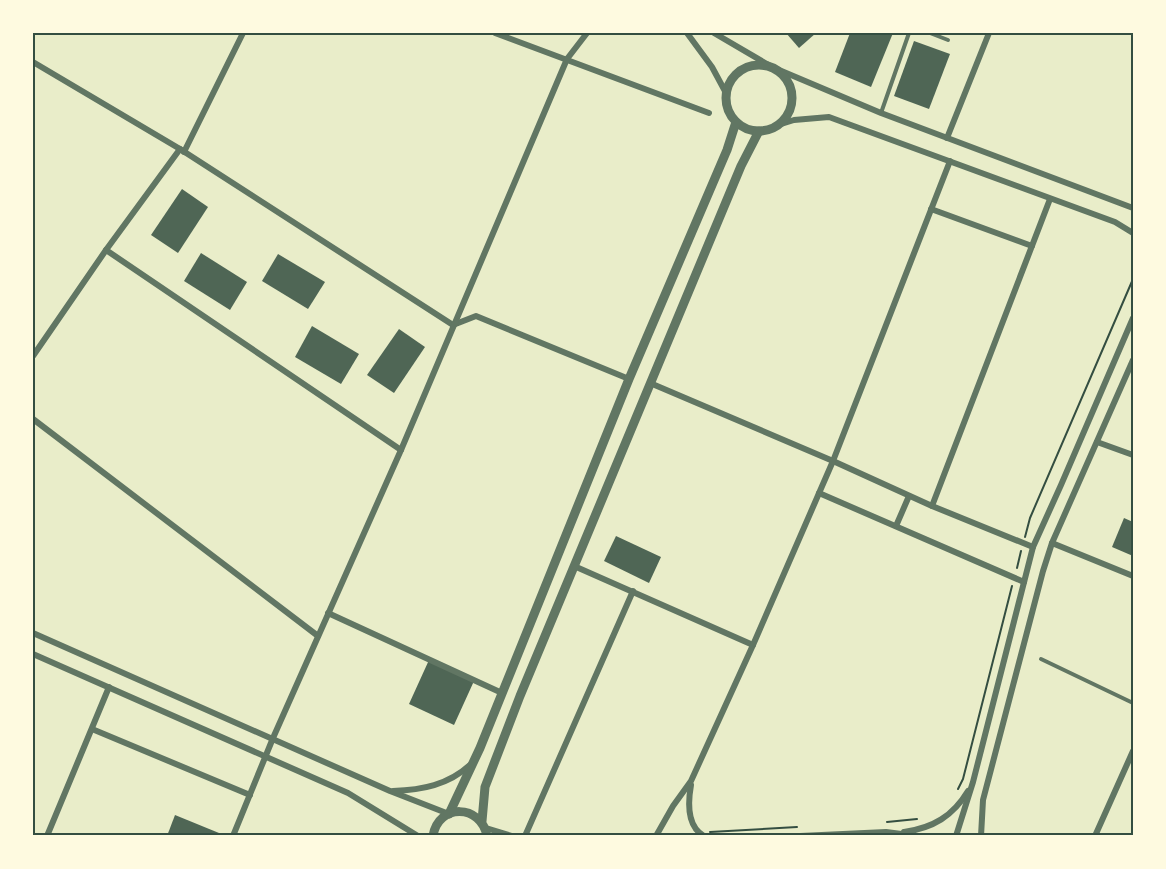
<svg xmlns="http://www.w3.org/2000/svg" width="1166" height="869" font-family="Roboto,sans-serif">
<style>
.building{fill:#4f6655}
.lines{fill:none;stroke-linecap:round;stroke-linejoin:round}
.path{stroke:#344e41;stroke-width:2}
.service{stroke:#617663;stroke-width:4}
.minor{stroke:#617663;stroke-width:6}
.tertiary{stroke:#617663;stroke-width:9}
.neatline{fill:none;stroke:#344e41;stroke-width:2}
</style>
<rect width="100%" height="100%" fill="#e9edc9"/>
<g class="building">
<path d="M786,33H816L799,48Z"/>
<path d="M850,33H893L871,87L835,72Z"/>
<path d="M914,41L950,54L929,109L894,96Z"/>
<path d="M182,189L208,207L178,253L151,235Z"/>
<path d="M201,253L247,282L230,310L184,281Z"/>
<path d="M278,254L325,282L308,309L262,281Z"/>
<path d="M312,326L359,354L341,384L295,357Z"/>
<path d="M399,329L425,347L394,393L367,375Z"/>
<path d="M1124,518L1133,522V556L1112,547Z"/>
<path d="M616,536L661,557L649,583L604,561Z"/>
<path d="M429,660L474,681L454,725L409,704Z"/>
<path d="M175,815L219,833L217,836H167Z"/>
</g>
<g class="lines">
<g class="path">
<path d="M1025,537L1030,518L1133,279"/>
<path d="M1017,568L1021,551"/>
<path d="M958,789L963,779L1012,586"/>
<path d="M887,822L917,819"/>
<path d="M710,832L797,827"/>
<path d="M666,836L689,834"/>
</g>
<g class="service">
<path d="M930,33L948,40"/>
<path d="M881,113L909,33"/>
<path d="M1041,659L1133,703"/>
</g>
<g class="minor">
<path d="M495,33L709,113"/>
<path d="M687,33L712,67L726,93"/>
<path d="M714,33L772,67L881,113L1133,208"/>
<path d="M33,62L180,149L453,325"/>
<path d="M778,125L794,120L829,117L1115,222L1133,233"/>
<path d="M947,138L989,33"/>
<path d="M184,152L243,33"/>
<path d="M931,209L1032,246"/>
<path d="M106,250L401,450"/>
<path d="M453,325L476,316L629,379"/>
<path d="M33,356L106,250L180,149"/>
<path d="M650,383L833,461L932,506L1033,547"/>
<path d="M33,419L318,636"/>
<path d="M1097,442L1133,455"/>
<path d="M819,493L1024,582"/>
<path d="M932,506L1050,199"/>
<path d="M896,526L909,496"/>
<path d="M1052,543L1133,576"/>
<path d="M574,566L753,645"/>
<path d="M328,613L502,693"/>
<path d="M33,633L390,791L449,814"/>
<path d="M33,654L348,793L418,836"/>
<path d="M92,729L250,795"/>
<path d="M691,785C688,802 686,826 704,836"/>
<path d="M393,791C422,790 448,785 470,765"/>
<path d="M486,828L512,836"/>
<path d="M904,832C933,828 953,816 968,791"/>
<path d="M47,836L109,687"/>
<path d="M233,836L273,738L401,450L567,59L587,33"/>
<path d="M525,836L633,591"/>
<path d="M656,836L673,806L691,781L753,645L833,461L950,161"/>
<path d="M800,836L886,832L917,836"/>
<path d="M956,836L973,782L1033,547L1061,485L1133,318"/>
<path d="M981,836L983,800L1043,571L1052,543L1133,360"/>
<path d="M1095,836L1133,751"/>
</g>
<g class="tertiary">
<circle cx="759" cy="98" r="33"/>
<path d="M449,814L480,748L629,379L727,150L736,122"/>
<path d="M482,821L485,787L520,696L741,166L759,131"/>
<path d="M433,836C438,803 481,804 487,836"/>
</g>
</g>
<rect width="1166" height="869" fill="none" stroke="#fefae0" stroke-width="69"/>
<rect x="34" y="34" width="1098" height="800" class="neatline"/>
</svg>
